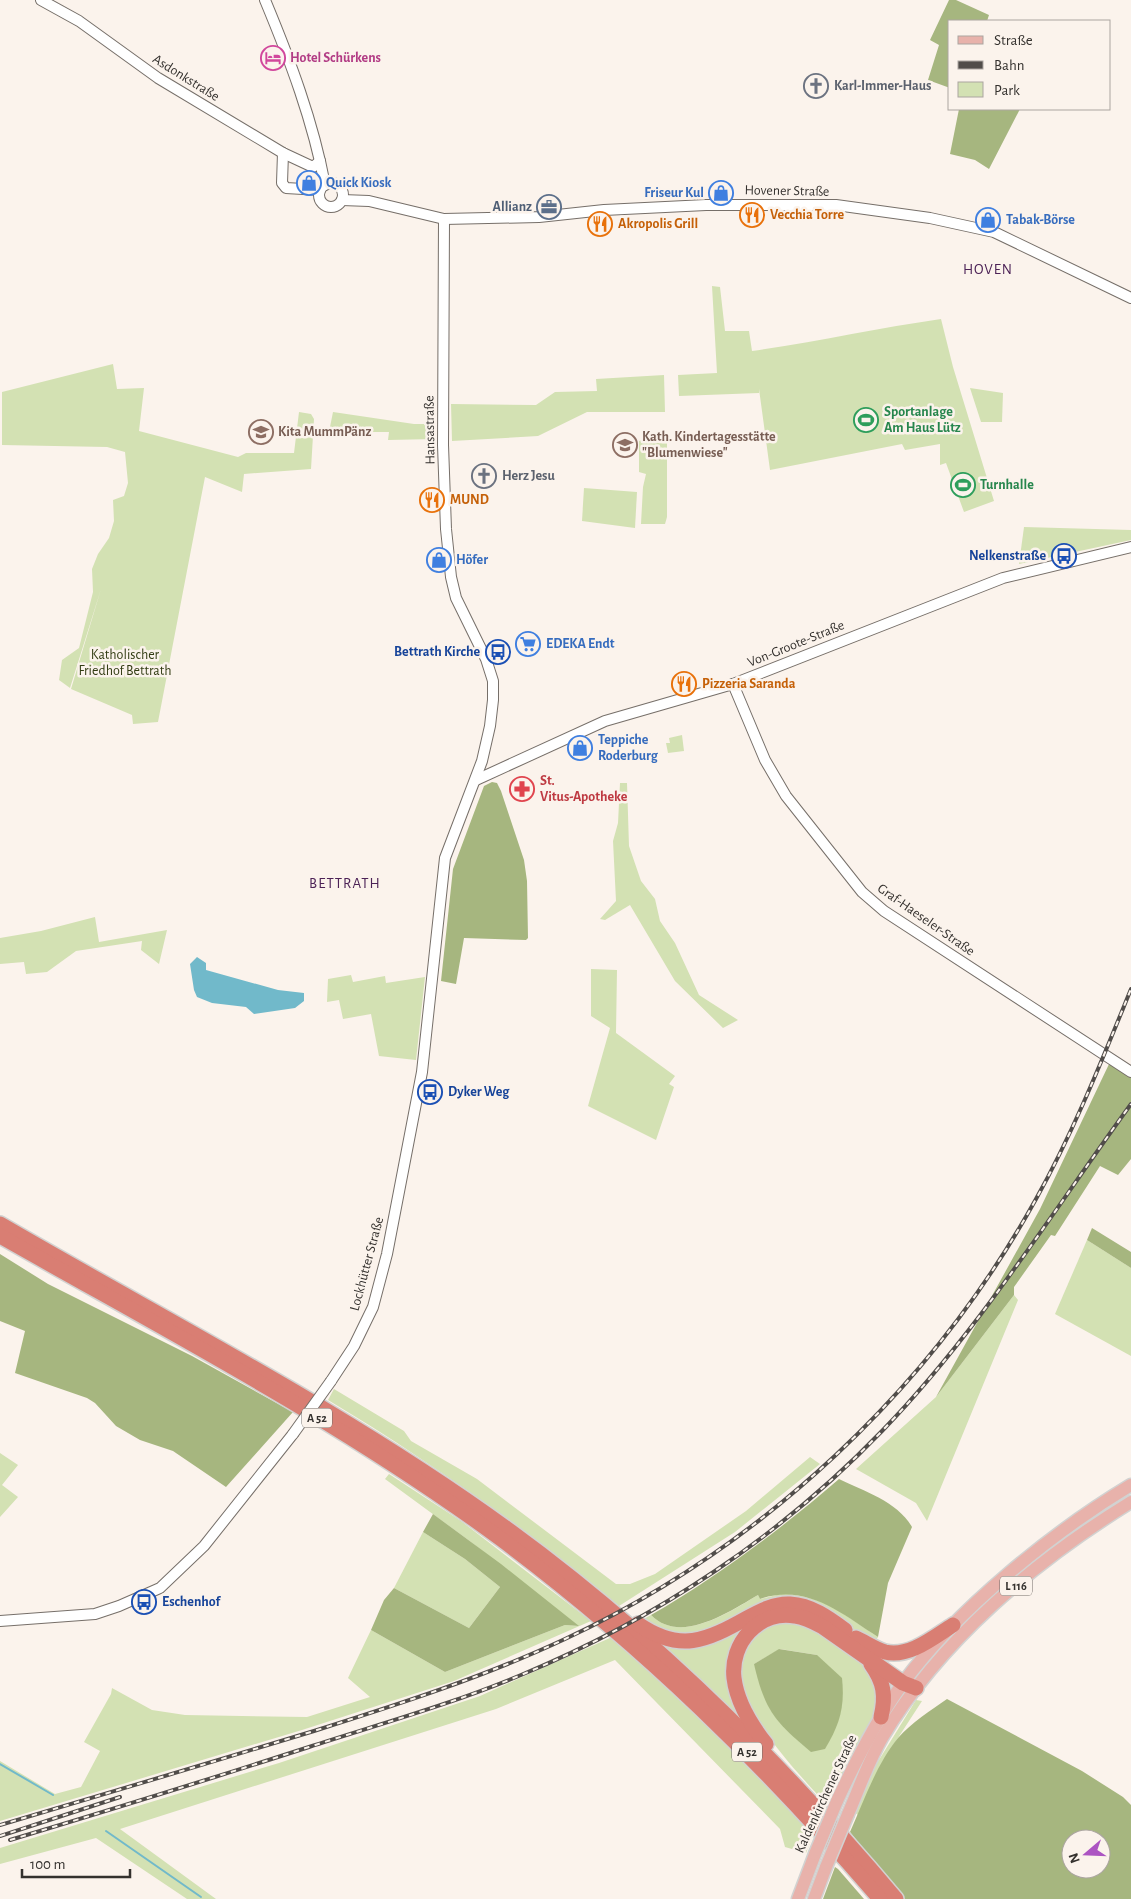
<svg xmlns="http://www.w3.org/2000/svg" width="1131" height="1899" font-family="'Alegreya Sans',sans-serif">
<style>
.green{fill:#d3e1b3;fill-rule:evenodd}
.forest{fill:#a6b67f;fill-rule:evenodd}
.water{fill:#71b9ca}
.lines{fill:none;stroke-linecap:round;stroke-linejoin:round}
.stream{stroke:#71b9ca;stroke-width:2}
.minor-casing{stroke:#766f69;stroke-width:12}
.major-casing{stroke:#d2d2d1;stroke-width:15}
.highway-casing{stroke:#d2d2d1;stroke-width:18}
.minor{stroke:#fff;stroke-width:10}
.major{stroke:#e8b2ab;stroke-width:12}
.highway{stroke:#d97e73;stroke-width:15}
.rail-casing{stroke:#514d4a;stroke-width:4}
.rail{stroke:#fbf3ec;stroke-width:2;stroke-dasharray:5.5;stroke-linecap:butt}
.minor-bridge-casing{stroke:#766f69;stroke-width:12;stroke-linecap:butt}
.major-bridge-casing{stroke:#d2d2d1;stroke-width:15;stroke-linecap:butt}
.minor-bridge{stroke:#fff;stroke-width:10}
.major-bridge{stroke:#e8b2ab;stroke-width:12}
.labels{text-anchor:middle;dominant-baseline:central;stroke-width:5;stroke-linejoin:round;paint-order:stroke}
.shield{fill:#fbf3ec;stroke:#706b67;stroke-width:1}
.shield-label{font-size:12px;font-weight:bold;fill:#34312e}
.hotel-label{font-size:14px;font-weight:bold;fill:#b23c85;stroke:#fbf3ec;text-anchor:start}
.street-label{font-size:14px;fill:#34312e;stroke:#fbf3ec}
.worship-label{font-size:14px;font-weight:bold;fill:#5b616d;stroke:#fbf3ec;text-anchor:start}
.shop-label{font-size:14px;font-weight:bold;fill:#366cbe;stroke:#fbf3ec;text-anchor:start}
.service-label{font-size:14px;font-weight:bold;fill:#4e5e75;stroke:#fbf3ec;text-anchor:end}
.food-label{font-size:14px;font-weight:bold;fill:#c56008;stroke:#fbf3ec;text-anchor:start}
.leisure-label{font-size:14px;font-weight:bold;fill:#27864d;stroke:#fbf3ec;text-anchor:start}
.education-label{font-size:14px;font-weight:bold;fill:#785e54;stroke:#fbf3ec;text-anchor:start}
.transit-label{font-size:14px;font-weight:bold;fill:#164399;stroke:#fbf3ec;text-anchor:end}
.park-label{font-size:14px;fill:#333d14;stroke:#fbf3ec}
.health-label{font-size:14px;font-weight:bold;fill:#be3a42;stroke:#fbf3ec;text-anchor:start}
.neighbourhood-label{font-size:15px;letter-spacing:1px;fill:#4c2256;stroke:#fbf3ec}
</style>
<rect width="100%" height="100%" fill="#fbf3ec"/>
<g class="green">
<path d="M712,286L720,287L725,331H749L752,351C816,342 878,328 941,319L953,367L994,501L964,512L946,463L940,465V444L905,450L902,444L770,470L759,389V393L679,396L678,375L717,373Z"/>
<path d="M113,364L117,389L144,388L139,431L238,457L246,453H294L299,412L311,414L314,419L311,469L244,474L242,492L205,477L158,722L133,724L132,715L71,689L101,589L70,688L59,680L62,660L79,648L93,592L92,569L98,554L109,538L114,521L113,500L124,496L128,483L125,452L107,447L2,445V392Z"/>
<path d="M664,375L665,412H587L538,436L452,441L451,404L536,405L555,392L597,391L596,379Z"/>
<path d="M970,388L1003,393L1002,422H981Z"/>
<path d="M333,412L414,424H435V439L388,440L389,432H329Z"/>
<path d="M655,436H667V517L665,524H641L643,487L646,474L639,472V441Z"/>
<path d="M584,488L637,492L635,528L582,521Z"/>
<path d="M1024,527L1131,530V540L1019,564Z"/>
<path d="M682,735L684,751L668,753L666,743H670L669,738Z"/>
<path d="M620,783H627L629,846L641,881L655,899L660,921L675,943L699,995L738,1020L723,1028L675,981L630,905L605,920L600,919L616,901L613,841L618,823Z"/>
<path d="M95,917L99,942L167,930L159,964L141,950L142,941L76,951L47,972L26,974L24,962L0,964V938L41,931Z"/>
<path d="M591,969L617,970L616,1033L675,1076L669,1084L674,1087L656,1140L588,1106L610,1028L591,1016Z"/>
<path d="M351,975L353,982L385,976L386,983L425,977L416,1060L379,1056L371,1014L343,1019L339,1000L327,1002L328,979Z"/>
<path d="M1087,1240L1131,1268V1356L1055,1314Z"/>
<path d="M1014,1295L1018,1300L927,1521L916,1503L856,1469L936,1397Z"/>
<path d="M334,1389L404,1431L411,1441L477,1479L616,1584H630L655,1574L746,1511L810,1457L820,1464L735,1532L619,1606C528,1531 430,1461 328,1400Z"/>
<path d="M0,1453L18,1465L2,1485L18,1497L0,1517Z"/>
<path d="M389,1474L461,1521L591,1621L454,1681L302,1730L0,1821V1761L55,1794L81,1787L100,1751L84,1742L111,1694L112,1688L152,1710L185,1715L307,1717L370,1697L348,1678L371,1630L445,1672L565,1625L578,1626L471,1542L385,1479Z"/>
<path d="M423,1532L465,1559L500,1587L469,1628L394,1588Z"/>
<path d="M781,1594C822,1594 846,1616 878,1637L874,1644L831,1613L724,1626L678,1637L640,1621L651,1615C680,1645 730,1612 758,1595L760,1599Z"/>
<path d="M785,1613L737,1644L749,1726L658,1641Z"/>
<path d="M790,1621C823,1629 847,1651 873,1672L879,1708L841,1782L837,1781L826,1804C799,1774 731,1705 740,1661C741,1656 745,1651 747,1647C755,1629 771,1624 790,1621ZM780,1649L817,1655L754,1664Z"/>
<path d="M612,1637L745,1762L813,1836L806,1853L785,1847L780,1829L615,1660L496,1709L120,1829L216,1899H187L96,1838L0,1864V1848L279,1763L480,1696Z"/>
<path d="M916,1700L922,1701L883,1761L858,1815L854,1812L874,1768Z"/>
</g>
<g class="forest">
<path d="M949,0H956L989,15L987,21H950V88L928,80L939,45L930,40Z"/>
<path d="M959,109H1020L989,169L975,160L950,154Z"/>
<path d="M492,782L497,783L501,791L524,860L527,881L528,938L526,940L464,938L456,984L441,981L453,869L484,786Z"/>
<path d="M1110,1062L1131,1074V1159L1118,1175L1100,1166L1055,1236L1051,1235L1014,1287V1295L936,1397L1040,1209Z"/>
<path d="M1092,1228L1131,1252V1268L1087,1240Z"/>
<path d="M0,1254L48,1284L192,1356L293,1412L226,1487L173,1451L140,1440L116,1426L95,1403L87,1398L15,1373L25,1331L0,1321Z"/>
<path d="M839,1479C864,1491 898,1502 912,1527L888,1583L878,1637C841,1613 806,1583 760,1599L758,1595C729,1612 680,1645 651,1615C718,1576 780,1530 839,1479Z"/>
<path d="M433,1514L501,1564L579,1626L565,1625L445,1672L371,1630L384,1600L394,1588L469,1628L500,1587L465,1559L423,1532Z"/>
<path d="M779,1649L817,1655L842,1678C845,1707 840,1724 825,1749L811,1752C775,1722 765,1711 754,1664Z"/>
<path d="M947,1699L1082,1771L1123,1797L1131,1805V1899H903L850,1832C864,1801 876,1765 898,1738C911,1723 931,1710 947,1699ZM1071,1839H1101V1869H1071Z"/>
<path d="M835,1867L838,1869L864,1899H823Z"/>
</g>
<path class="water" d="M197,957L206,963V970L278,990L304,993V1001L295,1008L254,1014L246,1007L212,1003L197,997L194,990L190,964Z"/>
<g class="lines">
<g class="stream">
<path d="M0,1764L53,1795"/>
<path d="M106,1831L201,1897"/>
</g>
<defs>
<g id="minor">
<path d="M41,0L79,21L158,78L283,153L313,167L320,161"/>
<path d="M265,0C290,60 313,121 325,185"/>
<path d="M283,153L282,183L286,188L320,190"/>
<circle cx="331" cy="195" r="12"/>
<path d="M342,200L369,201L444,219L539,217L604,210L706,205H836L930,218L994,232L1131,298"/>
<path d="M733,684L765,760L786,796L862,892L884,911L1131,1072"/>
<path d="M476,780L605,721L733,684L1003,578L1131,547"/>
<path d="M331,1381L354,1346L373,1307L387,1254L422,1072L445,858L482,761L490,726L493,700V681L486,659L456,598L451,577L446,529L443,445L444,219"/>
<path d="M0,1621L95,1614L119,1606L160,1588L204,1546L293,1434"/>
</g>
<g id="major">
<path d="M837,1801C856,1760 877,1719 903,1683C957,1609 1053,1532 1131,1485"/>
<path d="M848,1814C859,1789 868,1762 882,1738C940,1640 1035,1561 1131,1502"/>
<path d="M798,1899L815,1854"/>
<path d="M814,1899L826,1867"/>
</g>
<g id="highway">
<path d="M0,1224C170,1323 346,1412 506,1528C652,1634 780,1761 896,1899"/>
<path d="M0,1236C169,1332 344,1423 501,1539C644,1646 764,1764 880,1899"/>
<path d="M638,1624C680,1653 706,1641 747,1618C760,1611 775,1603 790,1604C811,1605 829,1618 845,1630"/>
<path d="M856,1638C865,1642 875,1649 885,1652C909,1658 934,1637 953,1625"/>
<path d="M871,1664C884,1682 886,1696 881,1717"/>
<path d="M766,1744C751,1725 737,1703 734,1678C730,1644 758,1610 795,1616C805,1617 814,1622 823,1627L903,1683L916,1688"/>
</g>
</defs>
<use href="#minor" class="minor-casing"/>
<use href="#major" class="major-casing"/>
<use href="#highway" class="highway-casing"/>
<use href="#minor" class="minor"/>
<use href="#major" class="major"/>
<use href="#highway" class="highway"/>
<defs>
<g id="rail">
<path d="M0,1825C105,1794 209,1763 314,1731C399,1704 484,1677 565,1639C762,1547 931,1389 1036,1199C1074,1131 1102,1060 1131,989"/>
<path d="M0,1836L120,1797"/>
<path d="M10,1840C110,1810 210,1779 309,1747C380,1724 452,1704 521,1675C656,1619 780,1537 882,1431C977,1333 1051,1214 1131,1104"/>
</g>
</defs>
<use href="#rail" class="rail-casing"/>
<use href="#rail" class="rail"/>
<defs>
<path id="minor-bridge" d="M293,1434L331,1381"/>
<g id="major-bridge">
<path d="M815,1854L837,1801"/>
<path d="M826,1867L848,1814"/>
</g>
</defs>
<use href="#minor-bridge" class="minor-bridge-casing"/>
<use href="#major-bridge" class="major-bridge-casing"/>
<use href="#minor-bridge" class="minor-bridge"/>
<use href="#major-bridge" class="major-bridge"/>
</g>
<defs>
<symbol id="hotel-ring" viewBox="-11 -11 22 22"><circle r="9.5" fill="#fbf3ec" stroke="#d1479c" stroke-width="1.5"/><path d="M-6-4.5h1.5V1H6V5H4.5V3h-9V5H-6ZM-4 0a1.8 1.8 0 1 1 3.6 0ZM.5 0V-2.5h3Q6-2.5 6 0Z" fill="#d1479c"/></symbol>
<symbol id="church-ring" viewBox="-11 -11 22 22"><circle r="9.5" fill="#fbf3ec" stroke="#6b7280" stroke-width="1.5"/><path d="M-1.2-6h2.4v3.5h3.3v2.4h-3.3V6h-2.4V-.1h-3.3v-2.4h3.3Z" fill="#6b7280"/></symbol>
<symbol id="shop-ring" viewBox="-11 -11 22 22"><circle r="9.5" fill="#fbf3ec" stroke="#3f7fe0" stroke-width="1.5"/><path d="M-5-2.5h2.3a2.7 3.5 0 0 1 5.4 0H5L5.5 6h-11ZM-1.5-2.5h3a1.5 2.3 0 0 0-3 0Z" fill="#3f7fe0"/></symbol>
<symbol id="office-ring" viewBox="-11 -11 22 22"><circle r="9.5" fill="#fbf3ec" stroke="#5c6f8a" stroke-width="1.5"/><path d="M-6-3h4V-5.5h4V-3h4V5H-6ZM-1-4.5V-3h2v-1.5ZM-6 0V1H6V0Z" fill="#5c6f8a"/></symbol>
<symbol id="restaurant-ring" viewBox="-11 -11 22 22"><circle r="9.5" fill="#fbf3ec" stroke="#e8710a" stroke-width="1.5"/><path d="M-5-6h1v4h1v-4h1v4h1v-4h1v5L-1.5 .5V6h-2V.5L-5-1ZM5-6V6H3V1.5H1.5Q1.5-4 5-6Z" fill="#e8710a"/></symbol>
<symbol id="stadium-ring" viewBox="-11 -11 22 22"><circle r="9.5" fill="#fbf3ec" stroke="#2e9e5b" stroke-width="1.5"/><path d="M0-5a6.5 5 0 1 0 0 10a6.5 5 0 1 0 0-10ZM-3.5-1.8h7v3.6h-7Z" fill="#2e9e5b"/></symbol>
<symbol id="school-ring" viewBox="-11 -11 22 22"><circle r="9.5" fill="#fbf3ec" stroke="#8d6e63" stroke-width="1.5"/><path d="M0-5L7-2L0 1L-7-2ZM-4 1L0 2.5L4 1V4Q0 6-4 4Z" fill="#8d6e63"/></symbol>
<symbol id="bus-ring" viewBox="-11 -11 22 22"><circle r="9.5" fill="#fbf3ec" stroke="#1a4fb4" stroke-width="1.5"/><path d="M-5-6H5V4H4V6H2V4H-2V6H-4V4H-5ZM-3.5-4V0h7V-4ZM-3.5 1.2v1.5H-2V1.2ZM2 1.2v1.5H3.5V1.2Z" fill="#1a4fb4"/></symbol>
<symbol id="supermarket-ring" viewBox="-11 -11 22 22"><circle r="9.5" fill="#fbf3ec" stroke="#3f7fe0" stroke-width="1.5"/><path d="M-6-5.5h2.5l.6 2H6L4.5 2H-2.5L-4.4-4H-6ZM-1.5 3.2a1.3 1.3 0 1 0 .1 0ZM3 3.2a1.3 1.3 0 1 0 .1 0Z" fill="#3f7fe0"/></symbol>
<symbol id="pharmacy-ring" viewBox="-11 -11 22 22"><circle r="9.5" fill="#fbf3ec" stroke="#e0444e" stroke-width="1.5"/><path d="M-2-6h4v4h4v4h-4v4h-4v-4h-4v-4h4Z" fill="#e0444e"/></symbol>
</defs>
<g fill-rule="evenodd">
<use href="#hotel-ring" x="259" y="44" width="28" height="28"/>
<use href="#church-ring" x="802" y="72" width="28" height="28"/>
<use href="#shop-ring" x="295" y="169" width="28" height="28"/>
<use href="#shop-ring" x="707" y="179" width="28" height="28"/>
<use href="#office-ring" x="535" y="193" width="28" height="28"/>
<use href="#restaurant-ring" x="738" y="201" width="28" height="28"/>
<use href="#shop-ring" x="974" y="206" width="28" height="28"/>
<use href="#restaurant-ring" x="586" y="210" width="28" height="28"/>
<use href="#stadium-ring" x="852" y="406" width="28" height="28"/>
<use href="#school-ring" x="247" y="418" width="28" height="28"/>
<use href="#school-ring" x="611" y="431" width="28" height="28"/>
<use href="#church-ring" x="470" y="462" width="28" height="28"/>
<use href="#stadium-ring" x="949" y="471" width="28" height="28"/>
<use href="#restaurant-ring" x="418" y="486" width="28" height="28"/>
<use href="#bus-ring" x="1050" y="542" width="28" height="28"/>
<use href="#shop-ring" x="425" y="546" width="28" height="28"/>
<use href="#supermarket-ring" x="514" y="630" width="28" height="28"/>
<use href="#bus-ring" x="484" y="638" width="28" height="28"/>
<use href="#restaurant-ring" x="670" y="670" width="28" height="28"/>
<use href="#shop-ring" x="566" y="734" width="28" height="28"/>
<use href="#pharmacy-ring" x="508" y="775" width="28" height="28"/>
<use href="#bus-ring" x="416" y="1078" width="28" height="28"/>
<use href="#bus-ring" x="130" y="1588" width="28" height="28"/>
</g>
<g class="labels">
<g class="shield">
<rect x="302" y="1408.5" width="30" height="19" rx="4"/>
<rect x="1000" y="1576.5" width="32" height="19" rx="4"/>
<rect x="732" y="1742.5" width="30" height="19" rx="4"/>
</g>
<g class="shield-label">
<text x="317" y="1418">A 52</text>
<text x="1016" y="1586">L 116</text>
<text x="747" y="1752">A 52</text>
</g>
<g class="hotel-label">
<text x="290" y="58">Hotel Schürkens</text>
</g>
<g class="street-label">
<text transform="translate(186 78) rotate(32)">Asdonkstraße</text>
<text transform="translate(787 191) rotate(1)">Hovener Straße</text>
<text transform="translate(430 430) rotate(-91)">Hansastraße</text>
<text transform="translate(796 644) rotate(-22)">Von-Groote-Straße</text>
<text transform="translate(926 920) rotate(35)">Graf-Haeseler-Straße</text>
<text transform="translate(367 1264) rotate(-75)">Lockhütter Straße</text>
<text transform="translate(826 1794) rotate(-65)">Kaldenkirchener Straße</text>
</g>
<g class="worship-label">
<text x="834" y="86">Karl-Immer-Haus</text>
<text x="502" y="476">Herz Jesu</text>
</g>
<g class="shop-label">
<text x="326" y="183">Quick Kiosk</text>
<text x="704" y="193" text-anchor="end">Friseur Kul</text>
<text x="1006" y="220">Tabak-Börse</text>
<text x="456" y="560">Höfer</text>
<text x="546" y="644">EDEKA Endt</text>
<text x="598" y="740">Teppiche<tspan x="598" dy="16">Roderburg</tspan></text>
</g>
<g class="service-label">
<text x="532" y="207">Allianz</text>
</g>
<g class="food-label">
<text x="770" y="215">Vecchia Torre</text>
<text x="618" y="224">Akropolis Grill</text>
<text x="450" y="500">MUND</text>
<text x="702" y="684">Pizzeria Saranda</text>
</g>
<g class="leisure-label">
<text x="884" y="412">Sportanlage<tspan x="884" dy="16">Am Haus Lütz</tspan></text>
<text x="980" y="485">Turnhalle</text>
</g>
<g class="education-label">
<text x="278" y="432">Kita MummPänz</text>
<text x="642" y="437">Kath. Kindertagesstätte<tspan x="642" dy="16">"Blumenwiese"</tspan></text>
</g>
<g class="transit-label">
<text x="1046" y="556">Nelkenstraße</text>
<text x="480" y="652">Bettrath Kirche</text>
<text x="448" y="1092" text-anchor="start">Dyker Weg</text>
<text x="162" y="1602" text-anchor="start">Eschenhof</text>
</g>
<g class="park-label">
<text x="125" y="655">Katholischer<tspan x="125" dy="16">Friedhof Bettrath</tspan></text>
</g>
<g class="health-label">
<text x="540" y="781">St.<tspan x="540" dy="16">Vitus-Apotheke</tspan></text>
</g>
<g class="neighbourhood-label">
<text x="988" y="269">HOVEN</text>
<text x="345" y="883">BETTRATH</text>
</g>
</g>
<rect x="948" y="20" width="162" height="90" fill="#fbf3ec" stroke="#aba5a0"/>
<rect x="958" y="36" width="25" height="8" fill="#e8b2ab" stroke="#aba5a0"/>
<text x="994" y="45" font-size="15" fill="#34312e">Straße</text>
<rect x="958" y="61" width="25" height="8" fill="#514d4a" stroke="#aba5a0"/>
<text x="994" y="70" font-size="15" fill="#34312e">Bahn</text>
<rect x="958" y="82" width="25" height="15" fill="#d3e1b3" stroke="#aba5a0"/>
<text x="994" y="95" font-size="15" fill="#34312e">Park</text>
<g transform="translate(1086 1854) rotate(251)"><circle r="24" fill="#fbf3ec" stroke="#aba5a0"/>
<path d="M0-4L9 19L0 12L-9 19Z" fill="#ac54c2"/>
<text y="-8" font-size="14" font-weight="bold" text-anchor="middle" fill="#34312e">N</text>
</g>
<path d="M22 1869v8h108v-8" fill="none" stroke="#34312e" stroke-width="2.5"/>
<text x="30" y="1869" font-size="15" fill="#34312e" stroke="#fbf3ec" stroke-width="4" paint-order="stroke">100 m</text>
</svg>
